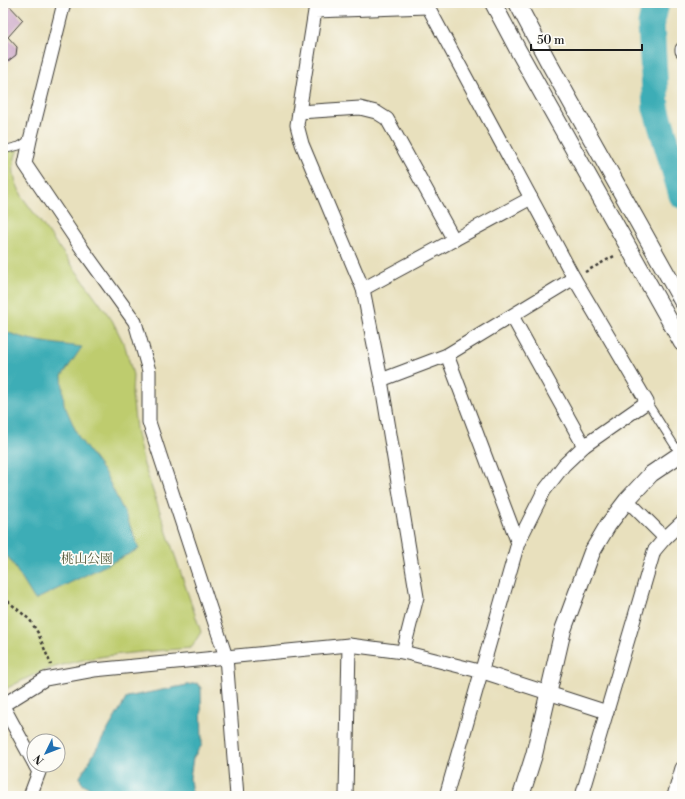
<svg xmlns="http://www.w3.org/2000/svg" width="685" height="799" font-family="'Libre Bodoni','Noto Serif JP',serif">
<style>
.green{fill:#becc6e;stroke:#6d7445}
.water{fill:#3cadb6;stroke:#2c6469}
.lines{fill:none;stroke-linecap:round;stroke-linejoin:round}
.river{stroke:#3cadb6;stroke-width:27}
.building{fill:#caa5c6}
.service-casing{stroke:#3b3934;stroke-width:9}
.minor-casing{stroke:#3b3934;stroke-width:15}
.tertiary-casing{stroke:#3b3934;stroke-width:18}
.path{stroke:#3b3934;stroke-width:2.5;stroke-dasharray:3 3;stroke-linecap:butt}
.service{stroke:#fff;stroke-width:7}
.minor{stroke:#fff;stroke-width:13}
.tertiary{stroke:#fff;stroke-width:16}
.labels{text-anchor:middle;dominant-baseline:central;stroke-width:3.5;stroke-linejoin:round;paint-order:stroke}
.park-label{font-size:13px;fill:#555a39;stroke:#fdfcf7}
</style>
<rect width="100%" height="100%" fill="#fdfcf7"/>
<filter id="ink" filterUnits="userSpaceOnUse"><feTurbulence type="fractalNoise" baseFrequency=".025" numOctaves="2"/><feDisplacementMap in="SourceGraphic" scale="8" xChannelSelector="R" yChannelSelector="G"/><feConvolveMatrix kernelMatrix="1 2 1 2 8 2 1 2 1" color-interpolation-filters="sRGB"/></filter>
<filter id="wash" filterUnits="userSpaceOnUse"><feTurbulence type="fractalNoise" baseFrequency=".012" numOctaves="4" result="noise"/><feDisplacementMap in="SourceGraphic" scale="16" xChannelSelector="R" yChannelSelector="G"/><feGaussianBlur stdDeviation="0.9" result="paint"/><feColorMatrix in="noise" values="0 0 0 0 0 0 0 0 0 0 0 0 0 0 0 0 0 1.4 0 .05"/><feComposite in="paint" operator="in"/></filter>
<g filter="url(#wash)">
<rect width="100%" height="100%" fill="#e8e0bd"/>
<path class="green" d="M19,146C10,169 13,177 23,198L112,320L125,346L133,375L132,394L136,429L144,465L201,632L191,648C134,653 77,654 25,679C18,683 10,686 3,691V150Z"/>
<g class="water">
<path d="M3,330C23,341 58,344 82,347L62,376L64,404L79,438L106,475L127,518L139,549L35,600L9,558L3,554Z"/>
<path d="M197,683L201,688L202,745L193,758L190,778L192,796H100L81,782L80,777L127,697Z"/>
</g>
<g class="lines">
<path class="river" d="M656,3L651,25L656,108L682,195"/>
</g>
<g id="blocks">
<path class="building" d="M3,3H7L23,20L8,37L17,47L16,55L3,65Z"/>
</g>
</g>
<g filter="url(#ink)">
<use href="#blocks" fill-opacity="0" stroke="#3b3934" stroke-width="1"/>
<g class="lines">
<defs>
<g id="service">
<path d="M3,150L19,146L29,140"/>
<path d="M647,402L680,454"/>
</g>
<g id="minor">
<path d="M64,3L30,140L25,164L83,250L135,322L149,371V422L226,657L237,796"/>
<path d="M426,3L574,278L647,402L584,446L564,465L544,491L518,543L446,796"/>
<path d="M682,49V51"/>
<path d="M299,112L360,108L376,112L387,119L454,240"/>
<path d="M363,289L531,198"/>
<path d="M512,316L584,446"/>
<path d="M447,355L518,543"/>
<path d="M381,380L447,355L574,278"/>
<path d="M627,500L665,538"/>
<path d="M403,652L417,597L381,380L363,289L302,144L297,125L315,11L427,7"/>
<path d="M3,705L45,679L94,670L349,645L403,652L483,672L607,712"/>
<path d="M3,706L34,763"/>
<path d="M30,796L39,772L35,765"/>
<path d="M346,796L349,645"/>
<path d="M582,796L654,551L665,538L682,522"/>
<path d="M674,796L682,768"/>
</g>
<g id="tertiary">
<path d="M493,3L519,52L682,343"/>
<path d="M517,3L549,63L682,301"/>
<path d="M521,796L534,755L563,630L592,552L608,525L627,500L651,474L682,453"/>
</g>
</defs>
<use href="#service" class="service-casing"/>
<use href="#minor" class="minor-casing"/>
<use href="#tertiary" class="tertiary-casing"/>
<g class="path">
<path d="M585,272L616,255"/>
<path d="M3,597L30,620L38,633L51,665"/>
</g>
<use href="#service" class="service"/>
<use href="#minor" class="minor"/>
<use href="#tertiary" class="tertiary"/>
</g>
</g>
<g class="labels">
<g class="park-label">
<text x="87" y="559">桃山公園</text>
</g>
</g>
<rect width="685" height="799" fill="none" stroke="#fdfcf7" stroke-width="16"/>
<g transform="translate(46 753) rotate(227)"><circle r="19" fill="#fdfcf7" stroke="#a3a29f"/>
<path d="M0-3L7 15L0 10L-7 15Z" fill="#1f6fb2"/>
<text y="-6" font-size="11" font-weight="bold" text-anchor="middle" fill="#1c1c1c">N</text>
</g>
<path d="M531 44v6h111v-6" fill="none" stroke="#1c1c1c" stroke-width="2"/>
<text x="537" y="44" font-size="12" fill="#1c1c1c" stroke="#fdfcf7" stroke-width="3" paint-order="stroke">50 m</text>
</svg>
